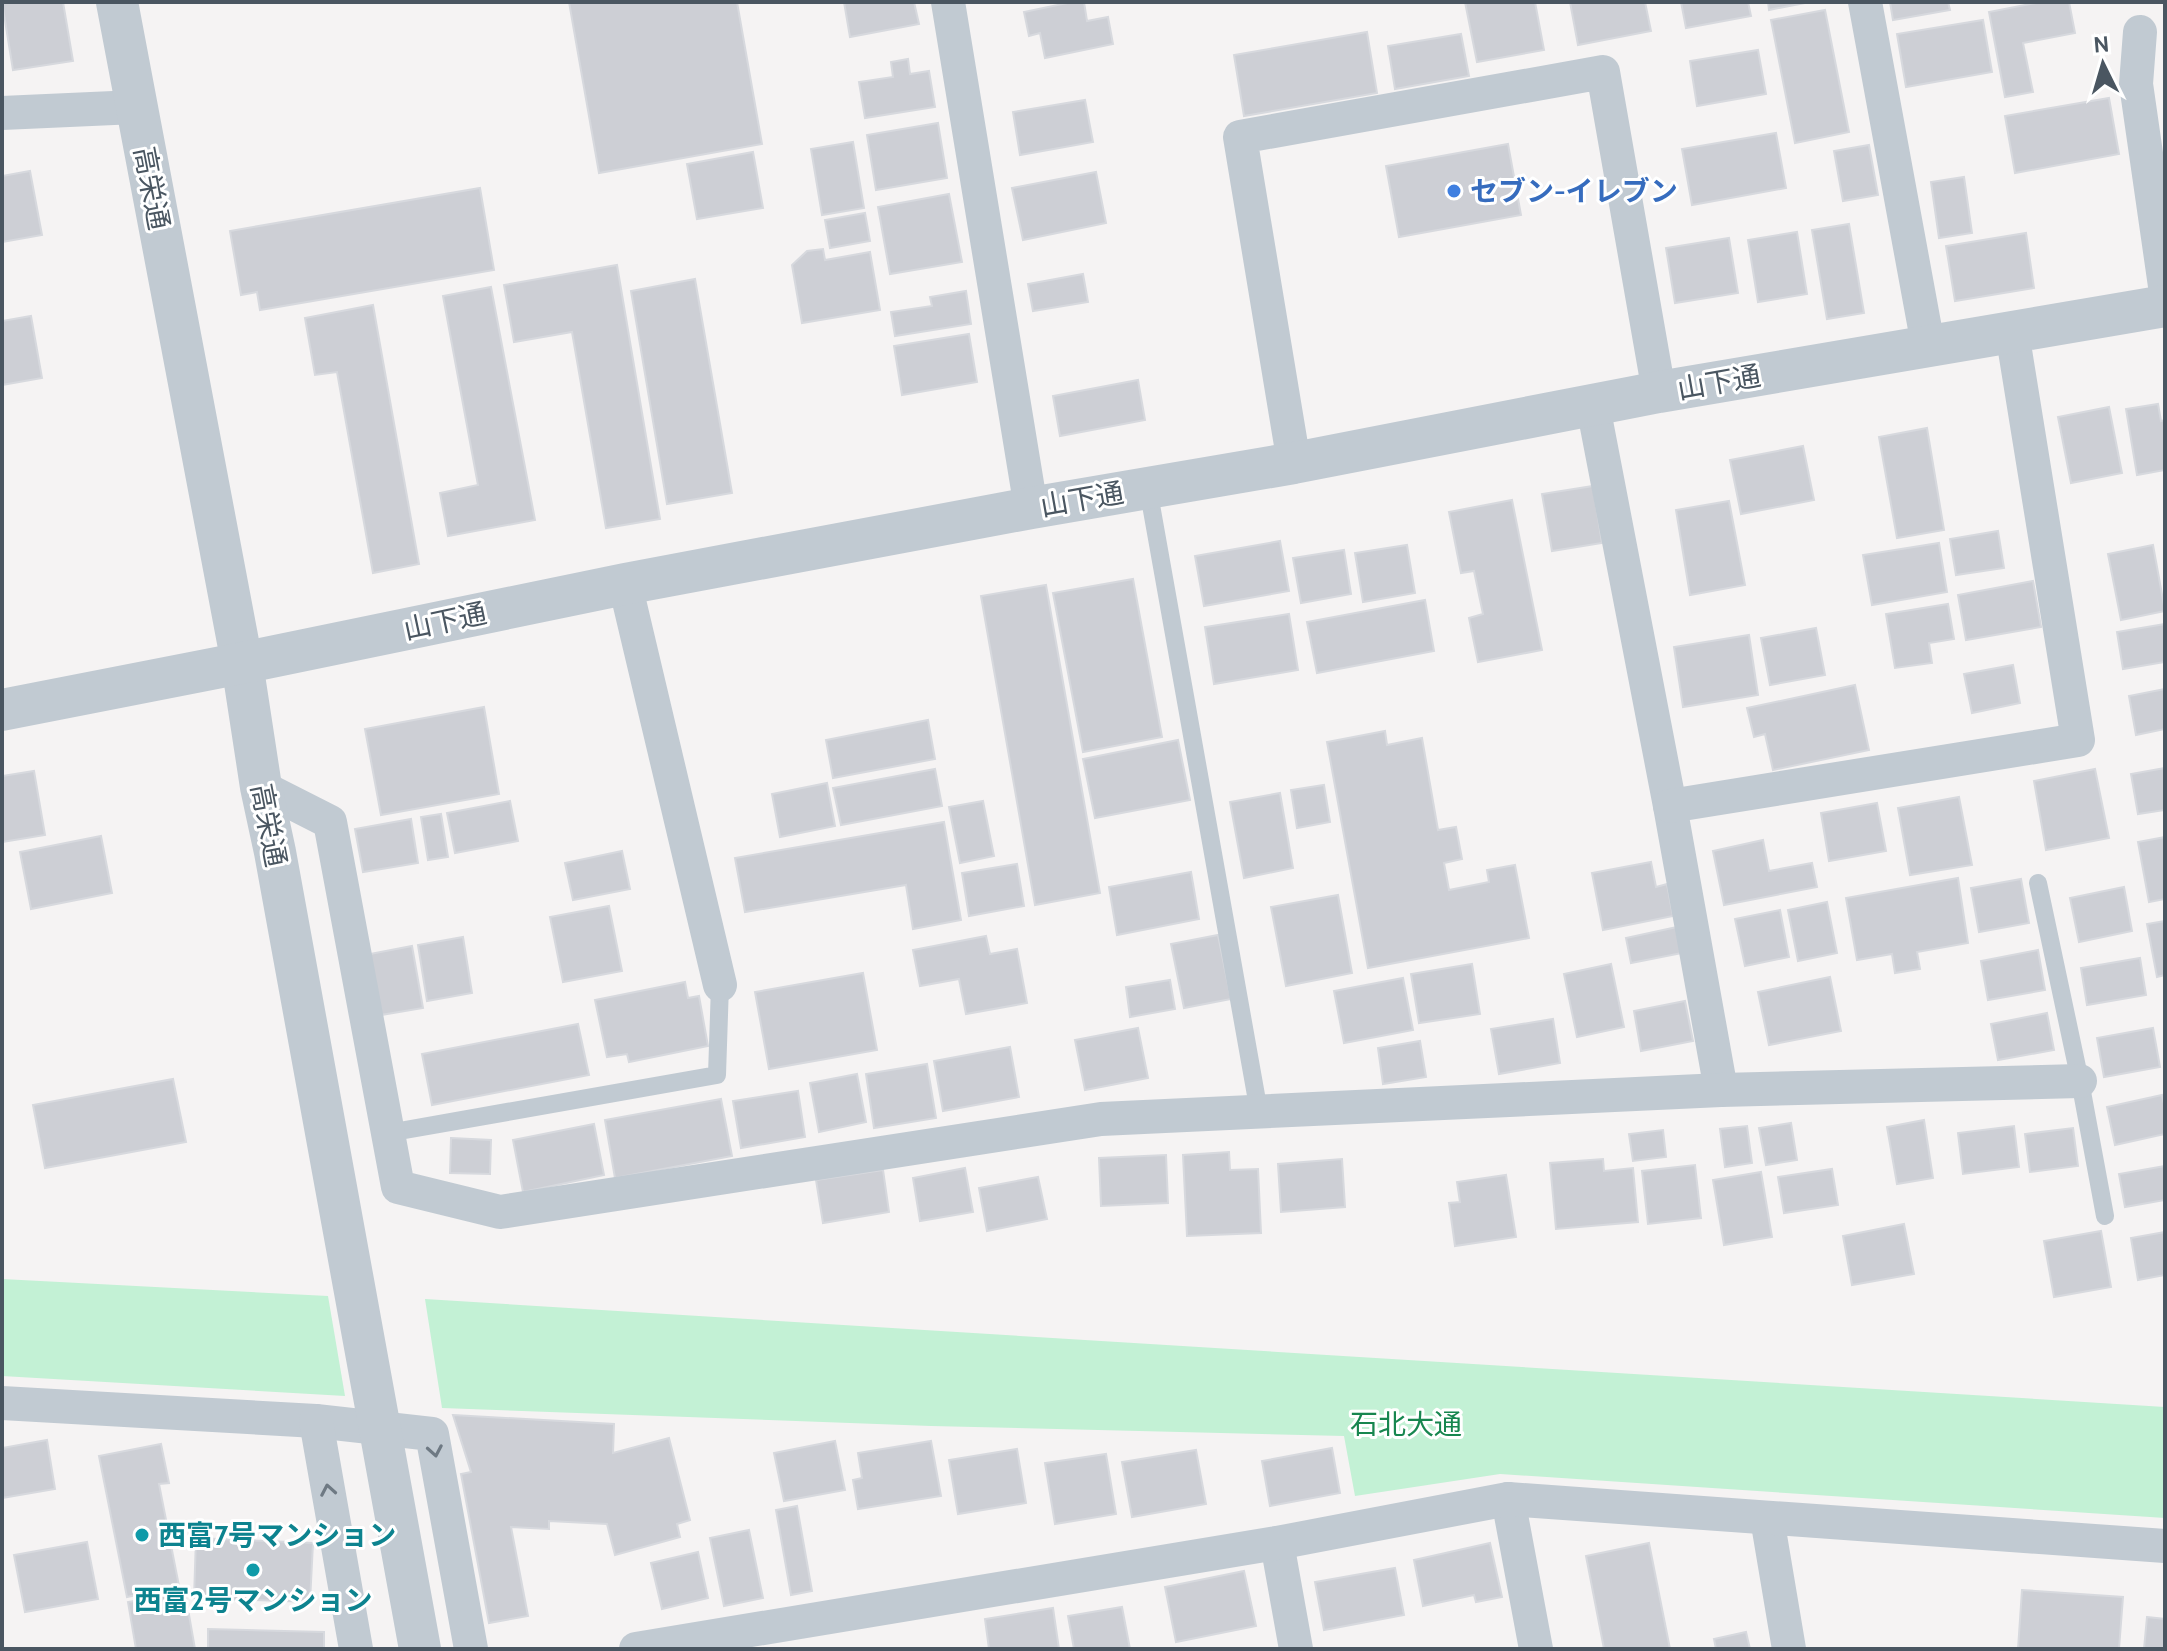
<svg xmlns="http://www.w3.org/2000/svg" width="2167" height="1651" font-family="Cabin,'Noto Sans JP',sans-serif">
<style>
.green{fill:#c3f1d5}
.building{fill:#cdcfd5;stroke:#d7d9de;stroke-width:2}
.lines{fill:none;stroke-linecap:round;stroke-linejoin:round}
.service{stroke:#c1cad2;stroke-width:18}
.minor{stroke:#c1cad2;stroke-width:34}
.tertiary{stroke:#c1cad2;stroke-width:42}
.oneway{stroke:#6e7983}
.shop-dot{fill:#3f7fe0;stroke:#fff;stroke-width:3}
.culture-dot{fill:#0f9aa8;stroke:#fff;stroke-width:3}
.labels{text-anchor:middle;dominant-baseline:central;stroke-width:6;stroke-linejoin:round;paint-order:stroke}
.street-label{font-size:28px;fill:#4a5661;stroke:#fff}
.shop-label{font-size:28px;font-weight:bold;fill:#366cbe;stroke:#fff;text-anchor:start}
.park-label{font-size:28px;fill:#17864f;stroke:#fff}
.culture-label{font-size:28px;font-weight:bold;fill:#0d838f;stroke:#fff;text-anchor:start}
</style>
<rect width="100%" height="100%" fill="#f5f3f3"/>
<g class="green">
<path d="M2,1279L328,1296L345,1396L2,1376Z"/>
<path d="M425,1299L2165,1407V1518L1500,1474L1355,1496L1344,1436L931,1426L442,1408Z"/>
</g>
<g class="building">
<path d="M2,2H63L73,61L13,70Z"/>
<path d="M569,2H737L762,144L599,173Z"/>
<path d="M844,2H914L919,24L850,37Z"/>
<path d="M1072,2H1084L1087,21L1108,17L1113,44L1045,58L1040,33L1029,36L1024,12Z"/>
<path d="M1465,2H1535L1544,50L1477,62Z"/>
<path d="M1570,2H1645L1651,31L1578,45Z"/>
<path d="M1681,2H1748L1751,16L1686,28Z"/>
<path d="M1768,2H1810L1769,10Z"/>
<path d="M1890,2H1948L1950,10L1893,20Z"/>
<path d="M2041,2H2069L2075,33L2023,43L2033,92L2005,97L1989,12Z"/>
<path d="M1825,10L1849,132L1795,143L1771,20Z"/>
<path d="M1983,20L1992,72L1906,87L1897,34Z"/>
<path d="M1367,32L1377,93L1244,116L1234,55Z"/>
<path d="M1461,34L1469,76L1395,89L1388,46Z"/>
<path d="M1758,50L1766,94L1697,106L1690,61Z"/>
<path d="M908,59L910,74L929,71L935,107L865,118L859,82L893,77L891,62Z"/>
<path d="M2109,98L2119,154L2015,173L2005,116Z"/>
<path d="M1085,100L1093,142L1020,155L1013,112Z"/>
<path d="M938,123L947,178L876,190L867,135Z"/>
<path d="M1776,133L1786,188L1692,205L1682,149Z"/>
<path d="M853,142L864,208L822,215L811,149Z"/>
<path d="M1508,144L1521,215L1399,237L1386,166Z"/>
<path d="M1869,145L1878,195L1843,201L1834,151Z"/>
<path d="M753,152L763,208L697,219L687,164Z"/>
<path d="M30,171L42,235L2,242V176Z"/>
<path d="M1096,172L1106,223L1023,240L1012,188Z"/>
<path d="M1964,177L1972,233L1939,238L1931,182Z"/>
<path d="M480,188L494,270L260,310L257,292L241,295L230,231Z"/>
<path d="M949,194L962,262L890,274L878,207Z"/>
<path d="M865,213L870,241L830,248L825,220Z"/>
<path d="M1849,224L1864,313L1827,319L1812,230Z"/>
<path d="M1797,232L1807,294L1758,302L1748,240Z"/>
<path d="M2026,233L2034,288L1955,301L1946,246Z"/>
<path d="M1729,238L1738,293L1675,303L1666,248Z"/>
<path d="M823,249L825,260L870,252L880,310L802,323L792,265L807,251Z"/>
<path d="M617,265L660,519L606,528L572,332L514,342L504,285Z"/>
<path d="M1083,274L1088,302L1033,311L1028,284Z"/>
<path d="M695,279L732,493L667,504L631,291Z"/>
<path d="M491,287L535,520L448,536L440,493L478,485L443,296Z"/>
<path d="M966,291L971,324L895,336L891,312L932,306L930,297Z"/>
<path d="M373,305L419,564L373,573L337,372L315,375L305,318Z"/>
<path d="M31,316L42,378L2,385V321Z"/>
<path d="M969,334L977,382L902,395L894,346Z"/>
<path d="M1138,380L1145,420L1060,436L1053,396Z"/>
<path d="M2158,404L2161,421L2165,420V470L2137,475L2126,409Z"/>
<path d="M2109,407L2122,473L2071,483L2058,417Z"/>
<path d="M1927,428L1944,530L1897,538L1879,437Z"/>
<path d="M1803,446L1814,500L1741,514L1730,460Z"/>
<path d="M1593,486L1602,543L1552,551L1542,494Z"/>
<path d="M1512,500L1542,650L1478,662L1469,618L1483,614L1474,571L1461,573L1449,512Z"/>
<path d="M1729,501L1745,585L1690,595L1676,510Z"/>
<path d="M1998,531L2004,568L1956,575L1950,539Z"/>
<path d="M1280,541L1289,591L1204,606L1195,556Z"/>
<path d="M1939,543L1947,592L1872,605L1863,555Z"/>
<path d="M1407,545L1415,593L1363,602L1355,553Z"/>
<path d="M2153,545L2165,611L2121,620L2108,554Z"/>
<path d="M1344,550L1351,594L1301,603L1293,558Z"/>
<path d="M1133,579L1162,737L1083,752L1053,593Z"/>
<path d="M2033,581L2041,627L1966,640L1958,595Z"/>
<path d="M1046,585L1100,893L1035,905L981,596Z"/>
<path d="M1425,600L1434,651L1317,673L1307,622Z"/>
<path d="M1948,604L1954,639L1929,643L1932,663L1895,668L1886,614Z"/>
<path d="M1289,614L1298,670L1214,684L1205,627Z"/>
<path d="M2165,624V662L2123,669L2117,632Z"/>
<path d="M1816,628L1825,675L1770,685L1761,638Z"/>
<path d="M1749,635L1758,695L1683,707L1674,647Z"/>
<path d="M2013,665L2020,703L1972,713L1964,674Z"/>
<path d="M1855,685L1869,750L1773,770L1765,734L1754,737L1747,708Z"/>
<path d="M2165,689V729L2136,735L2129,696Z"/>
<path d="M484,707L499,794L381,815L365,729Z"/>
<path d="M928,720L935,759L833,778L826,740Z"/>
<path d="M1385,731L1387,745L1422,738L1438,830L1456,827L1462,859L1444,863L1449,890L1489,882L1487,870L1515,865L1529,938L1368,968L1327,742Z"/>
<path d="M1178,740L1190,800L1095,818L1083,759Z"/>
<path d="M2165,768V810L2138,814L2131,774Z"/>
<path d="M935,769L942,806L841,825L833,788Z"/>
<path d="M2095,769L2109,838L2046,850L2034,781Z"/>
<path d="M34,771L45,835L2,842V776Z"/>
<path d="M827,783L835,826L780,837L772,794Z"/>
<path d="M1324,785L1330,822L1297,828L1291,790Z"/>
<path d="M1280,793L1293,868L1244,878L1230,802Z"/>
<path d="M1959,797L1972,865L1910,875L1898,808Z"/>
<path d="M510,801L518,841L455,853L447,813Z"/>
<path d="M983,801L994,856L960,863L949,807Z"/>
<path d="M1877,803L1886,851L1829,861L1821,813Z"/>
<path d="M441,814L448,857L428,860L421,817Z"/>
<path d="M411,819L418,863L363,872L355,829Z"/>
<path d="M944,822L961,920L913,929L906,885L745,912L735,858Z"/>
<path d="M101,836L112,893L31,909L20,852Z"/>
<path d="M2165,837V899L2149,902L2138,842Z"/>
<path d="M1763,840L1769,871L1812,863L1817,887L1724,905L1713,851Z"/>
<path d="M622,851L630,889L573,900L565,863Z"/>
<path d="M1651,862L1656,887L1667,884L1673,916L1603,930L1592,873Z"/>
<path d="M1017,864L1024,906L969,916L962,873Z"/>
<path d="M1191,872L1199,919L1117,935L1109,887Z"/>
<path d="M1958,878L1968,943L1917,952L1920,969L1895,973L1892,954L1857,960L1846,898Z"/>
<path d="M2021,879L2029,923L1979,932L1971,888Z"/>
<path d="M2124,887L2132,931L2079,942L2070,898Z"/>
<path d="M1338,895L1352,973L1286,986L1271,907Z"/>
<path d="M1827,902L1837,953L1798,961L1788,910Z"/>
<path d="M609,906L622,971L563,982L550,917Z"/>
<path d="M1780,910L1789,957L1745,966L1735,919Z"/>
<path d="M2165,921V975L2157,977L2147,924Z"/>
<path d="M1677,927L1682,953L1631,963L1626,938Z"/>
<path d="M1218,935L1231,999L1184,1008L1171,944Z"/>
<path d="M986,936L990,954L1017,949L1027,1003L966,1014L959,979L920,986L913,950Z"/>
<path d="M463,937L472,993L427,1001L418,945Z"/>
<path d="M412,946L423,1008L381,1015L370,954Z"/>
<path d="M2038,950L2045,990L1988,1000L1981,961Z"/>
<path d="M2140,958L2146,995L2087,1005L2081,968Z"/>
<path d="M1472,964L1480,1014L1419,1023L1411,974Z"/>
<path d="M1611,964L1624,1027L1577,1037L1564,974Z"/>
<path d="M863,973L877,1050L769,1069L755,992Z"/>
<path d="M1830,977L1841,1031L1769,1045L1758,992Z"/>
<path d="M1403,978L1413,1030L1344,1043L1334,991Z"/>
<path d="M1170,980L1175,1009L1130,1017L1126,987Z"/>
<path d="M685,982L688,998L699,996L708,1046L629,1062L627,1054L607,1057L595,1000Z"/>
<path d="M1685,1001L1693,1041L1641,1051L1634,1011Z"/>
<path d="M2047,1013L2054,1050L1998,1060L1991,1024Z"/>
<path d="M1553,1019L1560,1063L1499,1074L1491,1029Z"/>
<path d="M578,1024L589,1075L432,1105L422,1054Z"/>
<path d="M1138,1028L1148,1078L1085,1090L1075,1040Z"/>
<path d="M2153,1028L2160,1067L2104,1077L2097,1038Z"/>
<path d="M1420,1041L1426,1077L1383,1084L1378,1048Z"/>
<path d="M1010,1047L1019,1097L943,1111L934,1061Z"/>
<path d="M927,1064L936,1118L874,1128L866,1074Z"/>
<path d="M857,1074L866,1122L819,1132L810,1083Z"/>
<path d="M173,1079L186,1142L45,1168L33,1105Z"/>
<path d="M798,1091L805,1137L741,1148L733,1101Z"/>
<path d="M2162,1095L2165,1108V1134L2115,1145L2107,1107Z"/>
<path d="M721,1099L732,1156L615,1178L605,1120Z"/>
<path d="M1924,1120L1933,1178L1897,1184L1887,1127Z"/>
<path d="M1791,1123L1797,1160L1766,1165L1759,1128Z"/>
<path d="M594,1124L604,1175L523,1192L513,1140Z"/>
<path d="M1747,1126L1752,1163L1725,1167L1720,1129Z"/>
<path d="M2014,1126L2019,1167L1963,1174L1958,1133Z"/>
<path d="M2073,1128L2078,1166L2030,1172L2025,1134Z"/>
<path d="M1663,1130L1666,1157L1633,1161L1629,1134Z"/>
<path d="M451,1138L491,1140L490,1174L450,1173Z"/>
<path d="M1229,1152L1230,1170L1258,1169L1261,1233L1187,1236L1183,1155Z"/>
<path d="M1166,1155L1168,1203L1101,1206L1099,1158Z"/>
<path d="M1342,1159L1345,1207L1281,1212L1278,1164Z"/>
<path d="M1603,1159L1604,1171L1633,1168L1638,1222L1556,1229L1550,1163Z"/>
<path d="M1695,1165L1701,1218L1648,1224L1642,1171Z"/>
<path d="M2165,1166V1200L2125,1207L2119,1174Z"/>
<path d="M965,1168L973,1212L920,1221L913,1178Z"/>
<path d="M1832,1169L1838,1205L1784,1213L1778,1177Z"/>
<path d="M883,1170L889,1212L823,1223L816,1180Z"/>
<path d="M1761,1172L1772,1237L1724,1245L1713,1180Z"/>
<path d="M1506,1175L1516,1237L1455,1246L1449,1203L1460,1202L1457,1182Z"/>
<path d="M1038,1177L1047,1219L987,1231L979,1188Z"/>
<path d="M1904,1224L1914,1274L1852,1285L1843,1236Z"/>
<path d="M2101,1231L2111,1287L2054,1297L2044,1241Z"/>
<path d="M2165,1232V1275L2138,1280L2131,1238Z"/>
<path d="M453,1415L614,1424L613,1453L669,1438L690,1520L677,1524L680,1537L615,1555L607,1524L549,1521V1529L511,1527L528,1616L489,1623L461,1474L471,1472Z"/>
<path d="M47,1440L55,1489L2,1498V1448Z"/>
<path d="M835,1441L845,1490L784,1501L774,1453Z"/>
<path d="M931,1441L941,1496L858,1509L853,1480L862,1478L858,1453Z"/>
<path d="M161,1444L169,1483L159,1484L179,1586L127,1597L99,1456Z"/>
<path d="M1332,1448L1340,1493L1270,1506L1262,1461Z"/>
<path d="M1017,1449L1026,1503L958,1514L949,1460Z"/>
<path d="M1196,1450L1206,1504L1132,1517L1122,1462Z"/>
<path d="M1106,1454L1116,1514L1055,1524L1045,1463Z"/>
<path d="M797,1506L812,1591L791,1595L776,1510Z"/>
<path d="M749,1530L763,1598L724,1606L710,1538Z"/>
<path d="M196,1538L313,1543L310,1602L194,1598Z"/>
<path d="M87,1542L98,1599L25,1612L14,1555Z"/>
<path d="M1490,1543L1502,1597L1476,1602L1474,1595L1423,1606L1414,1560Z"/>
<path d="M1649,1543L1670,1649H1604L1586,1556Z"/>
<path d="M698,1552L708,1598L662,1609L651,1563Z"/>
<path d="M1395,1568L1404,1615L1324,1630L1315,1582Z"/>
<path d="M1244,1571L1256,1626L1176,1642L1165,1587Z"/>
<path d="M2022,1590L2123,1597L2119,1649H2018Z"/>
<path d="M185,1592L195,1649H136L128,1602Z"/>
<path d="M1122,1607L1130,1649H1074L1068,1616Z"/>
<path d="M1053,1608L1059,1649H989L985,1619Z"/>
<path d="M2147,1617L2165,1619V1649H2144Z"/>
<path d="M208,1629L324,1632V1649H208Z"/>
<path d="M1746,1632L1750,1649H1716L1714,1639Z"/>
</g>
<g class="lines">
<g class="service">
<path d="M1148,488L1259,1112"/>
<path d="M2038,883L2080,1081L2105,1216"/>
<path d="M388,1133L717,1075L720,985"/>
</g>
<g class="minor">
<path d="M948,2L1031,508"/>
<path d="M1865,2L1928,345"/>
<path d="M2140,32L2136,84L2165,286"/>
<path d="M2,113L136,107"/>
<path d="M1593,406L1670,806L1721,1090"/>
<path d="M1294,463L1240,137L1603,72L1659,392"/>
<path d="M625,584L720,985"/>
<path d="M261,787L330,822L398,1187L500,1212L1101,1119L1721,1090L2080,1081"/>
<path d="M1670,806L2078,740L2012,332"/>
<path d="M2,1403L316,1421L432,1434L471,1649"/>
<path d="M316,1421L356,1649"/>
<path d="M1508,1499L1536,1649"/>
<path d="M1767,1518L1789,1649"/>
<path d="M1277,1543L1296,1649"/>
<path d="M636,1649L1277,1543L1508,1499L2165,1546"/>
</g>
<g class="tertiary">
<path d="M117,2L242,663L261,787L275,852L420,1649"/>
<path d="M2,710L242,663L625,584L1031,508L1294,463L1659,392L2165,306"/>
</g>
</g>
<defs><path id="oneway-chevron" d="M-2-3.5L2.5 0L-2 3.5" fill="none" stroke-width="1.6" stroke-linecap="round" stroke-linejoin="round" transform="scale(2)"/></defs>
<g class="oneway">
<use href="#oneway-chevron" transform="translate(435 1451) rotate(80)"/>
<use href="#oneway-chevron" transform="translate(328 1490) rotate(-100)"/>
</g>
<circle class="shop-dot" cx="1454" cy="191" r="8"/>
<g class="culture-dot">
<circle cx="142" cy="1535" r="8"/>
<circle cx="253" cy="1570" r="8"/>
</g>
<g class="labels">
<g class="street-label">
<text transform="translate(152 188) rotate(79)">高栄通</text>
<text transform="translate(1719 382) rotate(-10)">山下通</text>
<text transform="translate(1082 499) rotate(-10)">山下通</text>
<text transform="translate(445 621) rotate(-12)">山下通</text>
<text transform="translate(269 825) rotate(79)">高栄通</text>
</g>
<g class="shop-label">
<text x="1470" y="191">セブン-イレブン</text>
</g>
<g class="park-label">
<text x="1406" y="1424">石北大通</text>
</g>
<g class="culture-label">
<text x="158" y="1535">西富7号マンション</text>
<text x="253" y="1600" text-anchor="middle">西富2号マンション</text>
</g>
</g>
<rect width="2167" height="1651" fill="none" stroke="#4a5661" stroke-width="8"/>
<g transform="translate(2103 64) rotate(355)" stroke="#ffffff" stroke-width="6" paint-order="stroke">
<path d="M0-6L14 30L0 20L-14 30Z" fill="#4a5661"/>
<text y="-12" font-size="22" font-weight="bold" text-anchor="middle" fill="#4a5661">N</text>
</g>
</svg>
